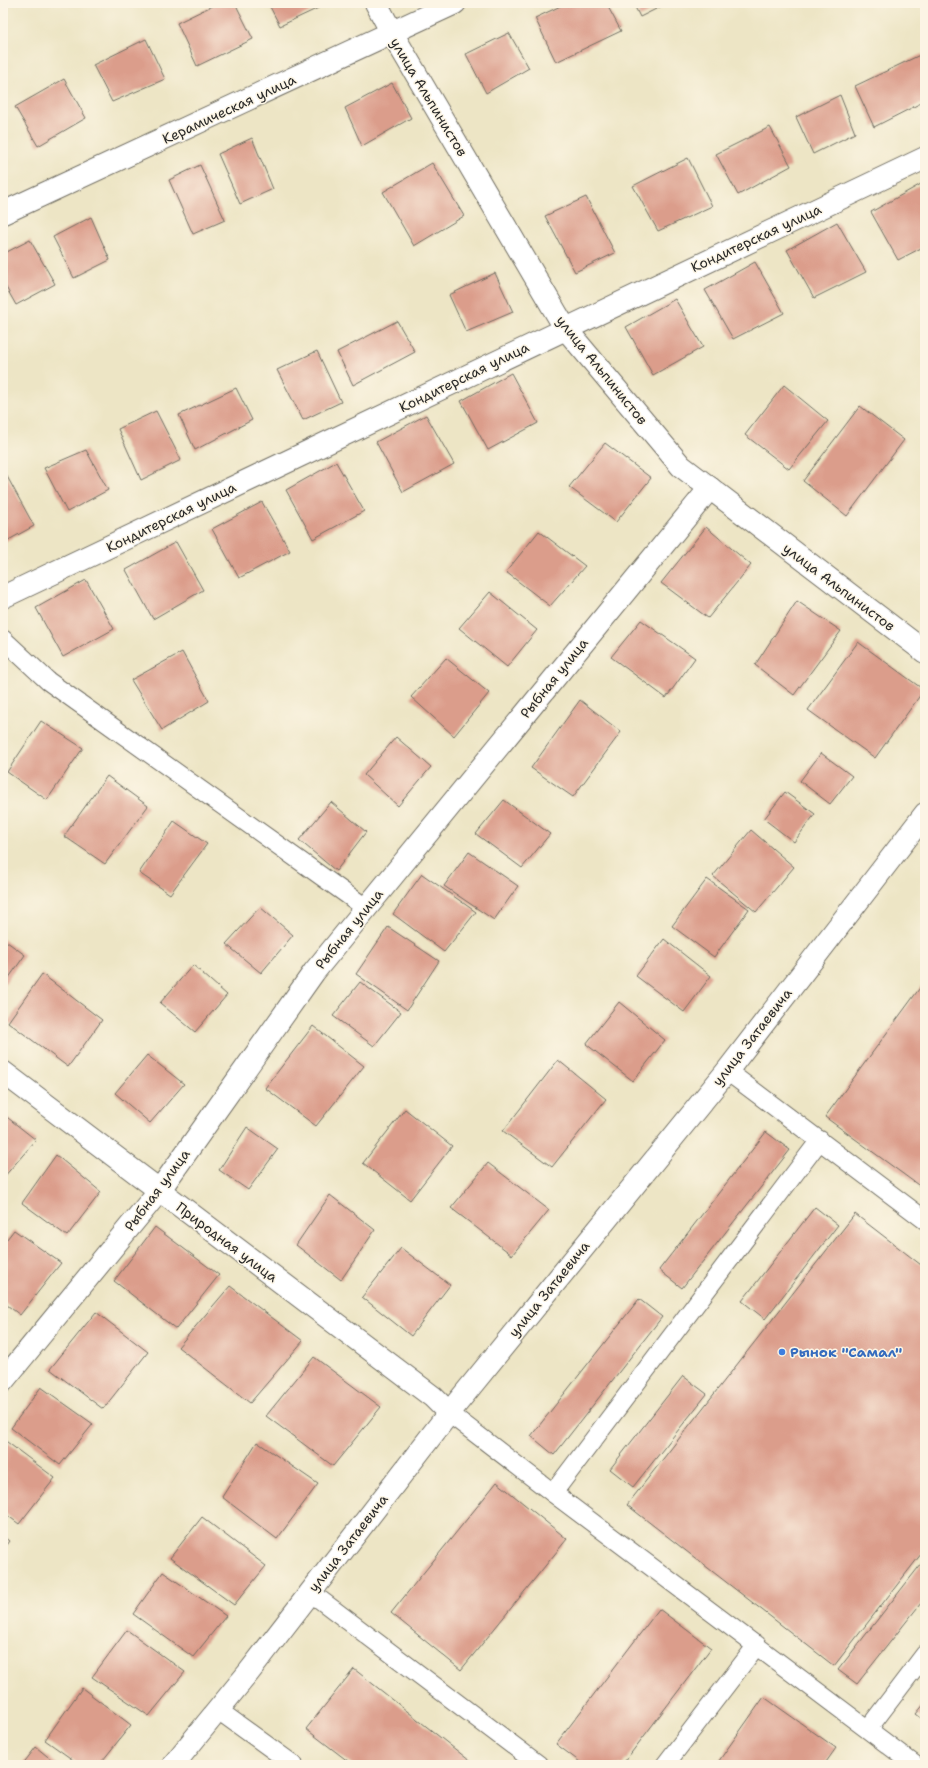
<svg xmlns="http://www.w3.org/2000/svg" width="928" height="1768" font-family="'Shantell Sans',sans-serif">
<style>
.building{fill:#db9d8b}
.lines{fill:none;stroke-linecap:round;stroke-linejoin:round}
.service-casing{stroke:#6f6c61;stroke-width:20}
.minor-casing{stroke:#6f6c61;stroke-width:24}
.tertiary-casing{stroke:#6f6c61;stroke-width:24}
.service{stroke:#fff;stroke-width:18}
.minor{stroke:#fff;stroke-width:22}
.tertiary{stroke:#fff;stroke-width:22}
.shop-dot{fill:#3f7fe0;stroke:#fcf5e5;stroke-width:1.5}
.labels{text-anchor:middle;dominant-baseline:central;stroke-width:3;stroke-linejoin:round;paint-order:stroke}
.street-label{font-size:14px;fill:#2b2b2b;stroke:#fcf5e5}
.shop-label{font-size:14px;font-weight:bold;fill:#366cbe;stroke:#fcf5e5;text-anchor:start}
</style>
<rect width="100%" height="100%" fill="#fcf5e5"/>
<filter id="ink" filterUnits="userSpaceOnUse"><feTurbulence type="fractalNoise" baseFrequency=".025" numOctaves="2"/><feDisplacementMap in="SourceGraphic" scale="8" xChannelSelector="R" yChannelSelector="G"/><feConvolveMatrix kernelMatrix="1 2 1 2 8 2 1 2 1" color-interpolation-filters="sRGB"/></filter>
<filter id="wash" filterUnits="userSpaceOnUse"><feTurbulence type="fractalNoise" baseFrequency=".012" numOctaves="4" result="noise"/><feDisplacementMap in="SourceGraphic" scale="16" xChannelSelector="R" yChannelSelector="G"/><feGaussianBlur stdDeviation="0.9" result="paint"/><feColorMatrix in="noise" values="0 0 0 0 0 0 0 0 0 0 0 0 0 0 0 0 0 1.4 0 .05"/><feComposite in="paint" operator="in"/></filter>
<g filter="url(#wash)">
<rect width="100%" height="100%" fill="#ede5c5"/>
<g id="blocks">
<g class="building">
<path d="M218,3H235L253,39L197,66L177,23Z"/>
<path d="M268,3H329L280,26Z"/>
<path d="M567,3H606L621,31L556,62L535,18Z"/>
<path d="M633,3H668L640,17Z"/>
<path d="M509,33L529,68L486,93L466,54Z"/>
<path d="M146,39L165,79L112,102L93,65Z"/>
<path d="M922,54L925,60V101L874,127L855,86Z"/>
<path d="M64,79L86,118L38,146L15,107Z"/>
<path d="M392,83L411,118L362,146L345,108Z"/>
<path d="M840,95L855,133L813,154L796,117Z"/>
<path d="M770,127L791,166L738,195L716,154Z"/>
<path d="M252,138L273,189L240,204L218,154Z"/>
<path d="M688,158L712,206L658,231L633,186Z"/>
<path d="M432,163L464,216L414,246L383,192Z"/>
<path d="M200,165L225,220L193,234L169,180Z"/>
<path d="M921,184L925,191V246L898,260L871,212Z"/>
<path d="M586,197L615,253L575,272L545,216Z"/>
<path d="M91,217L110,260L74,278L53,237Z"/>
<path d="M837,222L866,272L814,298L787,250Z"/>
<path d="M30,240L55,284L16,305L3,282V254Z"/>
<path d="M755,262L784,313L733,339L705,290Z"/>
<path d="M495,273L513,312L466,332L449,295Z"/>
<path d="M675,299L703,347L653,375L626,327Z"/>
<path d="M397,321L415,352L353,385L337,352Z"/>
<path d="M317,351L341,402L303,420L277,370Z"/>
<path d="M511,373L538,423L488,450L461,401Z"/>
<path d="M784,385L828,421L789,469L745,435Z"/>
<path d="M236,388L252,420L195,450L179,415Z"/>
<path d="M860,406L904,440L847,516L803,481Z"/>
<path d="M156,411L181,460L141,480L118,429Z"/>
<path d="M426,415L454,464L403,492L376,442Z"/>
<path d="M605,443L651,478L616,522L569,487Z"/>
<path d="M86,450L108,490L67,512L44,468Z"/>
<path d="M336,462L364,511L313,539L286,490Z"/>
<path d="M3,469L34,526L3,543Z"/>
<path d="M262,502L290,551L239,578L212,529Z"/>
<path d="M706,527L751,565L708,618L661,583Z"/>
<path d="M539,531L585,566L550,606L506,572Z"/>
<path d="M176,542L203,590L153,619L126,570Z"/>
<path d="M86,580L114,629L63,657L36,608Z"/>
<path d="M490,592L537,630L507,667L459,628Z"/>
<path d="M797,601L841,631L794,695L755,665Z"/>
<path d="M641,620L695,658L666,698L611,657Z"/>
<path d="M858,642L924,690L875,758L808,710Z"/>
<path d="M182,652L209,701L162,730L131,680Z"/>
<path d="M446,658L489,693L454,736L411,697Z"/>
<path d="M580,700L621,732L573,797L531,768Z"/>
<path d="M41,721L83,748L47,800L7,772Z"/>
<path d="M396,737L431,767L398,806L364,775Z"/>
<path d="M821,753L852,776L830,804L800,781Z"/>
<path d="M107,776L148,806L105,864L64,836Z"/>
<path d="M785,792L815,814L794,842L764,819Z"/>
<path d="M504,800L550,834L522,868L476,834Z"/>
<path d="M331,802L366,832L336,871L299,840Z"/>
<path d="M174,821L207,844L170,894L139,873Z"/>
<path d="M751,830L794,867L756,912L713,876Z"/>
<path d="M469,852L518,886L494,920L444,886Z"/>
<path d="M422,874L476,912L444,952L393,914Z"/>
<path d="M707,879L749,909L714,957L672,926Z"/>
<path d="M260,907L293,935L261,973L226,944Z"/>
<path d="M388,927L439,961L407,1010L356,974Z"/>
<path d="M3,939L25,955L3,986Z"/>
<path d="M664,939L711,976L684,1012L636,976Z"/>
<path d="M193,965L227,995L195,1032L160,1003Z"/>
<path d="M42,974L102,1020L68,1067L8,1022Z"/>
<path d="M925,981V1190L825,1117Z"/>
<path d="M360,982L401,1012L374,1046L333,1016Z"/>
<path d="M619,1002L665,1040L633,1081L586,1044Z"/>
<path d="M313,1026L364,1066L316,1126L265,1088Z"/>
<path d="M147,1055L184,1084L150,1123L115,1093Z"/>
<path d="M558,1060L606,1099L552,1167L503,1131Z"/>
<path d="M405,1109L452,1146L410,1200L363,1163Z"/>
<path d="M3,1114L36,1140L3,1178Z"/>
<path d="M247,1127L278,1149L248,1190L219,1170Z"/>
<path d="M766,1132L790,1150L682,1288L659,1270Z"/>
<path d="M56,1155L101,1192L67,1236L22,1203Z"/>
<path d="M488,1163L549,1210L512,1255L451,1208Z"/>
<path d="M330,1195L375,1230L341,1280L296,1245Z"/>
<path d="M815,1207L838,1225L765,1319L742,1301Z"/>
<path d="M855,1214L925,1268V1549L834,1666L627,1505Z"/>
<path d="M155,1227L219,1275L176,1329L114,1281Z"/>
<path d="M14,1230L61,1263L20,1315L3,1302V1244Z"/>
<path d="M401,1248L450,1285L411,1336L362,1297Z"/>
<path d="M230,1286L303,1341L250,1403L178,1347Z"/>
<path d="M639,1299L662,1317L554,1455L531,1436Z"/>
<path d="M96,1312L148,1352L103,1409L50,1369Z"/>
<path d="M314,1357L381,1407L333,1466L266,1416Z"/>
<path d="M683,1376L707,1394L633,1487L610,1469Z"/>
<path d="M41,1387L93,1424L60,1465L11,1428Z"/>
<path d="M3,1439L55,1478L19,1524L3,1512Z"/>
<path d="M257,1442L318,1484L277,1539L222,1497Z"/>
<path d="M497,1482L567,1539L461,1670L391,1613Z"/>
<path d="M202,1517L266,1566L234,1605L170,1558Z"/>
<path d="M3,1536L9,1541L3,1549Z"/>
<path d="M925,1559V1598L857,1684L838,1670Z"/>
<path d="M163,1572L226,1616L193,1657L133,1614Z"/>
<path d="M659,1609L711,1648L622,1765H584L556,1744Z"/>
<path d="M127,1630L185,1672L149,1716L92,1677Z"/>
<path d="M354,1669L475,1765H353L306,1729Z"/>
<path d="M82,1688L131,1725L99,1765H80L45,1740Z"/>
<path d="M764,1697L836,1748L824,1765H716Z"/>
<path d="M925,1703V1721L916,1714Z"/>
<path d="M36,1747L58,1765H22Z"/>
</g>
</g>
</g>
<g filter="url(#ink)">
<use href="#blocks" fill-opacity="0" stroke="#6f6c61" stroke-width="1"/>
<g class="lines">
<defs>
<g id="service">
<path d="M3,639L48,681L366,908"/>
<path d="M727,1071L925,1220"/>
<path d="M449,1413L553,1493L915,1765"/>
<path d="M553,1493L820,1140"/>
<path d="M310,1592L539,1765"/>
<path d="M218,1710L294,1765"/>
<path d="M868,1729L925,1654"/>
<path d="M665,1765L757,1645"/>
</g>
<g id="minor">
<path d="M3,213L455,3"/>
<path d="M3,597L925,158"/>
<path d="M3,1072L433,1397L449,1413"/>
<path d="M3,1381L159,1191L314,972L710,488"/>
</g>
<g id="tertiary">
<path d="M376,3L392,33L565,328L681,466L925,652"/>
<path d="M173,1765L249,1672L449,1413L727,1071L925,814"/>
</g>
</defs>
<use href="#service" class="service-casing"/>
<use href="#minor" class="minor-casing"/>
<use href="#tertiary" class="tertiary-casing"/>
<use href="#service" class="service"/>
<use href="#minor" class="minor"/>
<use href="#tertiary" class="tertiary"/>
</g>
</g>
<circle class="shop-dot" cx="782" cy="1352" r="4"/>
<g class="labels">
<g class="street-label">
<text transform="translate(429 97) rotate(59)">улица Альпинистов</text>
<text transform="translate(229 109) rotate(-25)">Керамическая улица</text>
<text transform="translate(756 238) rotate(-25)">Кондитерская улица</text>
<text transform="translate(602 370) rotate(51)">улица Альпинистов</text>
<text transform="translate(464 377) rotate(-26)">Кондитерская улица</text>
<text transform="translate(171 517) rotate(-26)">Кондитерская улица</text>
<text transform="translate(839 587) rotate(37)">улица Альпинистов</text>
<text transform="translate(554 678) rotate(-51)">Рыбная улица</text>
<text transform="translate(349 929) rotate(-51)">Рыбная улица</text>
<text transform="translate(752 1037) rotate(-52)">улица Затаевича</text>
<text transform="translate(157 1190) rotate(-53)">Рыбная улица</text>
<text transform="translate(227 1242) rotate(37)">Природная улица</text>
<text transform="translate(549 1289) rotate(-51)">улица Затаевича</text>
<text transform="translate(348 1543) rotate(-52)">улица Затаевича</text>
</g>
<g class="shop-label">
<text x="790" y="1352">Рынок "Самал"</text>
</g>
</g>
<rect width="928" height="1768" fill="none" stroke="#fcf5e5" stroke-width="16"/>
</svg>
